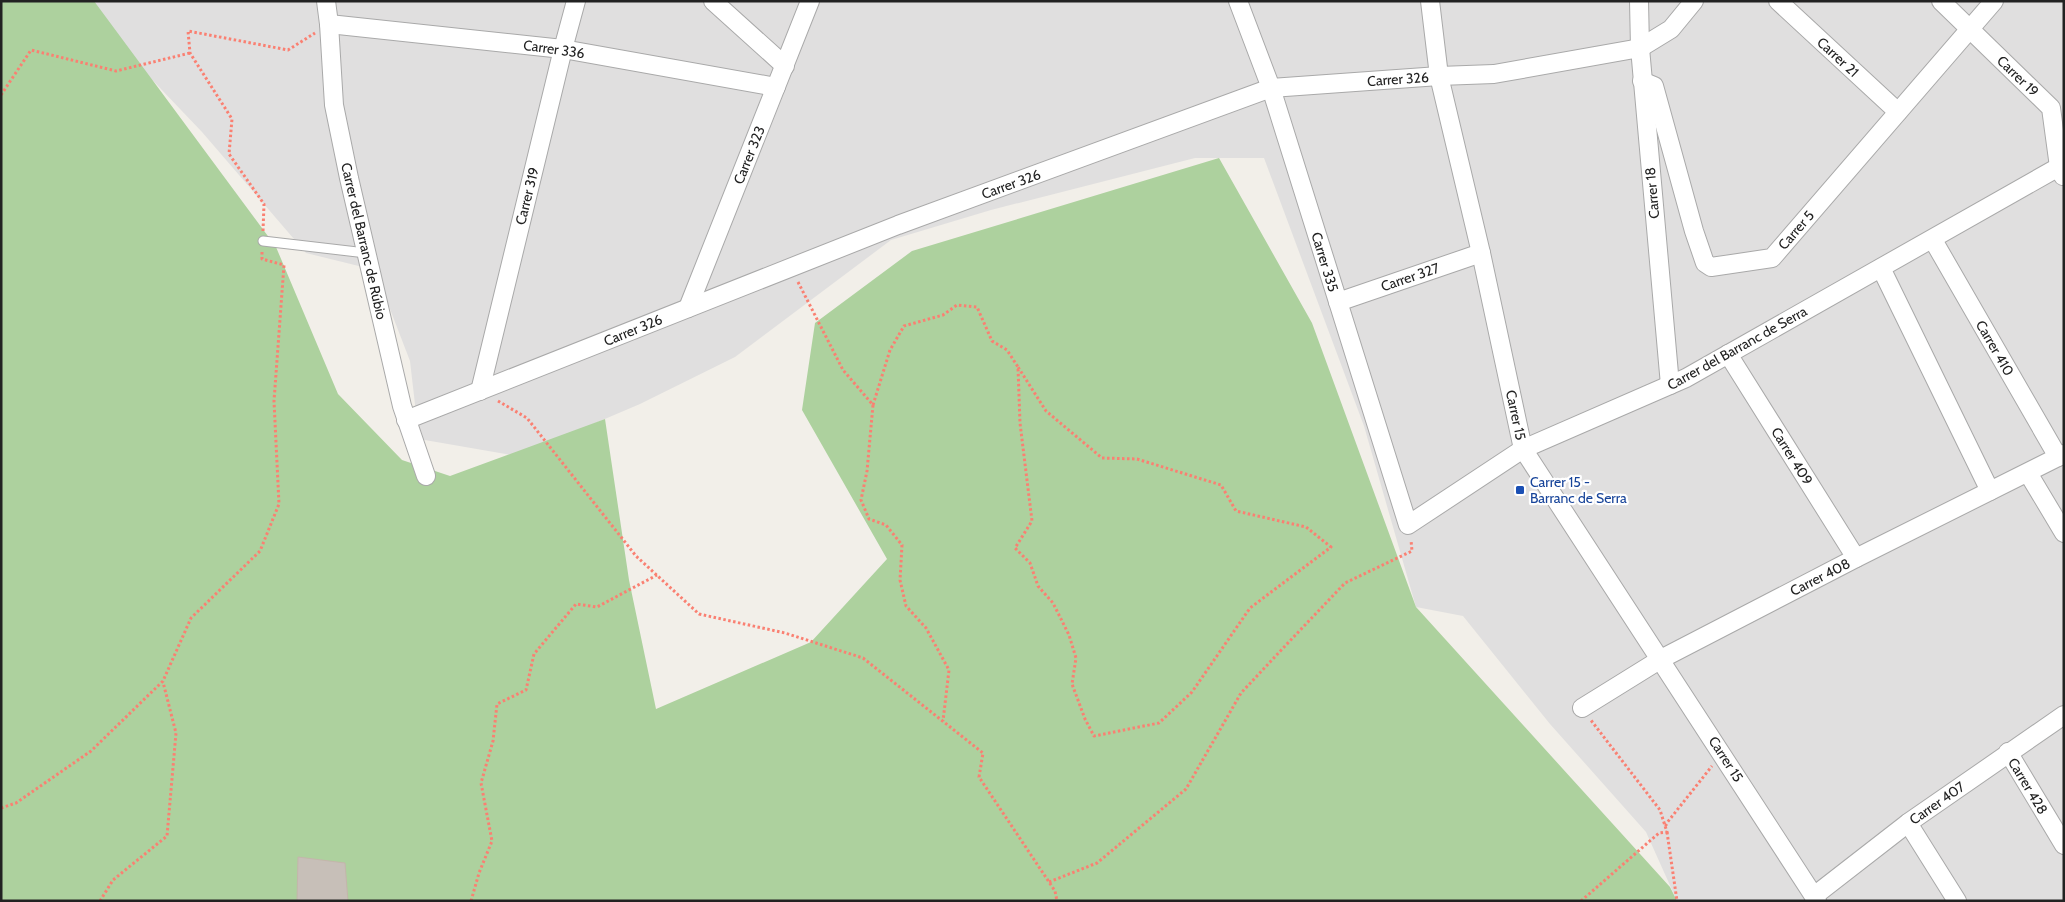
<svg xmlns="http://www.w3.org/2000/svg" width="2065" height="902" font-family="Cabin,sans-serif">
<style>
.residential{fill:#e0dfdf}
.forest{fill:#add19e}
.building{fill:#c7bfb8;stroke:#c4b6ab}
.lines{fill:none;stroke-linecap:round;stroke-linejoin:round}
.service-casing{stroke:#a9a9a9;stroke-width:11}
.minor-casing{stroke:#a9a9a9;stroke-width:20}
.path{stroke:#fa8072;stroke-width:3;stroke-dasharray:2.5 2.5;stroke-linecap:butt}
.service{stroke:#fff;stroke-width:9}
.minor{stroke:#fff;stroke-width:18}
.transit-dot{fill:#1a4fb4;stroke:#fff;stroke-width:2}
.labels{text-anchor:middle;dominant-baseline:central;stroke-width:4.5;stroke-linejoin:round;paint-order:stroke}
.street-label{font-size:14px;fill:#222;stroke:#fff}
.transit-label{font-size:14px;fill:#164399;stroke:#fff;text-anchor:start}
</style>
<rect width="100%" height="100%" fill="#f2efe9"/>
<path class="residential" d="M77,1H2064V901H1677L1646,832L1550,724L1463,616L1416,607L1364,426L1264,158H1195L991,210L891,240L735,357L640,404L518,456L419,439L410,361L375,270L306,253L202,132Z"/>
<path class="forest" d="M1,1H94L276,247L338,394L402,460L450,476L605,419L629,580L656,709L811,642L887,559L802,410L815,323L912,251L1219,158L1312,323L1416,607L1670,887L1677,901H1Z"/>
<path class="building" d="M298,857L345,863L348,901H297Z"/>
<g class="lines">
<defs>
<path id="service" d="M263,241L366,253"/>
<g id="minor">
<path d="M326,1L329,24L334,105L349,178L402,406L426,476"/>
<path d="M713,1L785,66"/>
<path d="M1238,1L1271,88L1408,525L1523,449L1686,378L2064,164"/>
<path d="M1430,1L1439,76L1481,253L1523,449L1817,901"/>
<path d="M1639,1L1640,48L1670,385"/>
<path d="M1778,1L1898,112"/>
<path d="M1941,1L2051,108L2059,167L2063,176"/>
<path d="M329,24L563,49L776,87"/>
<path d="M1642,81L1654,86L1694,231L1705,263L1711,267L1772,258L1994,1"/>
<path d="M1933,240L2058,457"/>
<path d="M1881,268L1990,491"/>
<path d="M1338,302L1481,253"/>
<path d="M688,308L810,1"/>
<path d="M1728,354L1856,558"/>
<path d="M480,391L563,49L576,1"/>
<path d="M406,420L898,225L1271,88L1439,76L1494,74L1640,48L1671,29L1694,1"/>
<path d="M2028,473L2064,533"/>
<path d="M1582,708L1661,659L1856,558L2064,454"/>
<path d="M2008,752L2064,845"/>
<path d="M1908,823L1957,901"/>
<path d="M1814,896L1908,823L2064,715"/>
</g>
</defs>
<use href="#service" class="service-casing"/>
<use href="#minor" class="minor-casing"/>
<g class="path">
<path d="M1,95L31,50L116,71L190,53"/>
<path d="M263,231L264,204L229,154L232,119L190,53L188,31L288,50L315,33"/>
<path d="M798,282L843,370L873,405L867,471L861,500L869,519L886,525L902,545L900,580L906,606L926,628L949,670L943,721"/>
<path d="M498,401L527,418L636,556L699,614L785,633L863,658L983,753L979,777L1055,891L1057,901"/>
<path d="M873,405L890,350L904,326L943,315L957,305L977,307L992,341L1007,350L1018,367L1020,423L1032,521L1015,548L1030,563L1038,586L1053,603L1069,635L1076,658L1072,684L1085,719L1094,736L1159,723L1192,692L1250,608L1331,547L1306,527L1236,511L1221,485L1137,459L1102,458L1046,411L1018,367"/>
<path d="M1,808L16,803L91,751L163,681L191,618L260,551L279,504L274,401L284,265L262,259V252"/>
<path d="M1666,826V824L1712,766"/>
<path d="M1667,832L1677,901"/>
<path d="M1049,882L1097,863L1186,789L1241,693L1286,645L1345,583L1412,551L1411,540"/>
<path d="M100,901L113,880L167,836L176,733L163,682"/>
<path d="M471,901L479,873L492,841L481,783L493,741L497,704L526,690L534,654L576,604L597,607L657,575"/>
<path d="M1581,901L1659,833L1667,832L1660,810L1590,719"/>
</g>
<use href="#service" class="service"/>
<use href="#minor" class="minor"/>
</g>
<rect class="transit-dot" x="1515" y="485" width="10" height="10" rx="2.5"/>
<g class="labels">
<g class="street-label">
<text transform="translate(554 49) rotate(8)">Carrer 336</text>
<text transform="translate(1838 57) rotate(43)">Carrer 21</text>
<text transform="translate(2018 76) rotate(44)">Carrer 19</text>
<text transform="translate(1398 79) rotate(-4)">Carrer 326</text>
<text transform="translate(749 155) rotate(-68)">Carrer 323</text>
<text transform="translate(1011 184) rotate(-20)">Carrer 326</text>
<text transform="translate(1652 193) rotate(-95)">Carrer 18</text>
<text transform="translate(527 196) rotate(-76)">Carrer 319</text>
<text transform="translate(1796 230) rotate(-49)">Carrer 5</text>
<text transform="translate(364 241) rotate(77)">Carrer del Barranc de Rúbio</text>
<text transform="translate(1325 262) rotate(73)">Carrer 335</text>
<text transform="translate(1410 277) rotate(-19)">Carrer 327</text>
<text transform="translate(633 330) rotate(-22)">Carrer 326</text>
<text transform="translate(1737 348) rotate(-29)">Carrer del Barranc de Serra</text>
<text transform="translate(1995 348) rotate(60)">Carrer 410</text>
<text transform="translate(1516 415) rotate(78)">Carrer 15</text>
<text transform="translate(1792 456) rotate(58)">Carrer 409</text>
<text transform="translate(1820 577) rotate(-27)">Carrer 408</text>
<text transform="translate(1726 759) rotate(57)">Carrer 15</text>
<text transform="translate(2028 786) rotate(59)">Carrer 428</text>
<text transform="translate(1937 803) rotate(-35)">Carrer 407</text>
</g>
<g class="transit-label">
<text x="1530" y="482">Carrer 15 -<tspan x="1530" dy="16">Barranc de Serra</tspan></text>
</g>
</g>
<rect width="2065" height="902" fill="none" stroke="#222222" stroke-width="5"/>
</svg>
